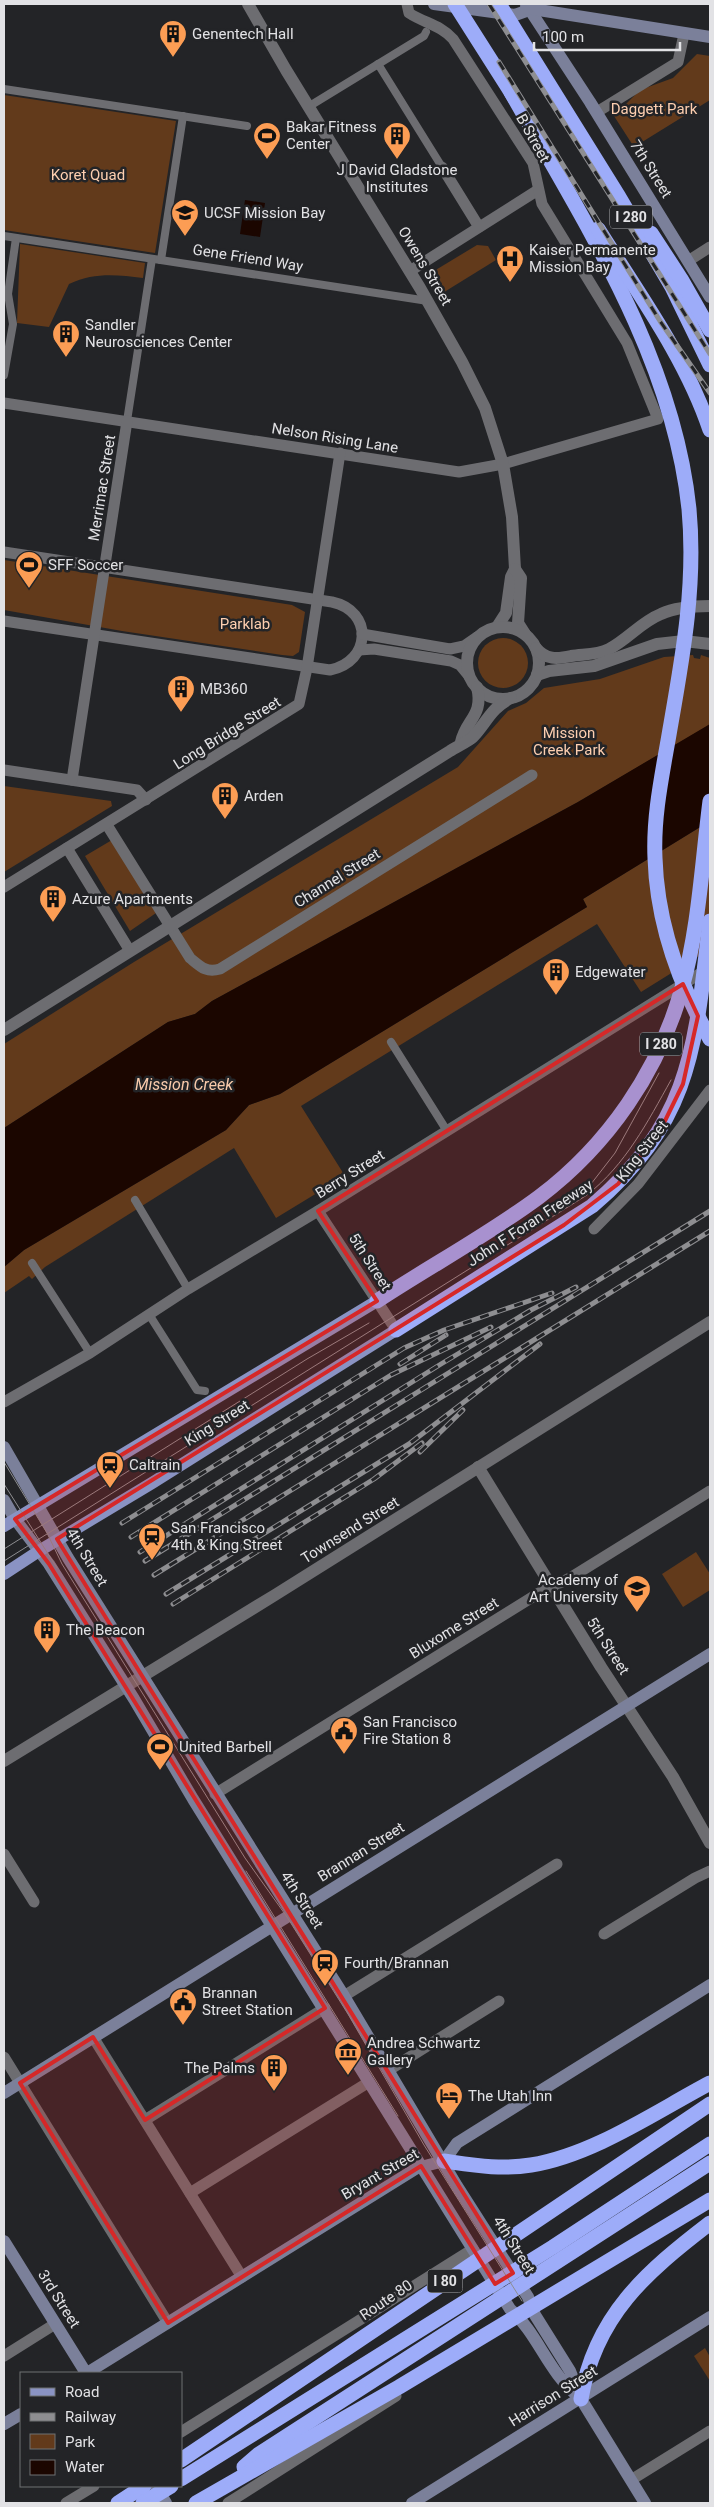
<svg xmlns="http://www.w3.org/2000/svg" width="714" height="2507" font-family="Roboto,sans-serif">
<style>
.green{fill:#623a1b}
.water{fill:#1b0600}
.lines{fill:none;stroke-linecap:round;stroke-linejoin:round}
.pedestrian{stroke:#6d6d71;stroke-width:8}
.minor{stroke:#6d6d71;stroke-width:11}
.tertiary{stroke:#6d6d71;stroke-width:12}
.secondary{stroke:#7b809a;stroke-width:12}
.primary{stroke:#8a93c3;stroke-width:12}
.motorway{stroke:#9dacf9;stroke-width:15}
.tram{stroke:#8e8e91;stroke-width:1}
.rail-casing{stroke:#8e8e91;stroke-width:5}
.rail{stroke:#232427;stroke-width:3;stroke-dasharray:9;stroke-linecap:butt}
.marked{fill:#d62828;fill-opacity:0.2;stroke:#d62828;stroke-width:4;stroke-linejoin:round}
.labels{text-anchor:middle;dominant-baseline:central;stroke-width:5;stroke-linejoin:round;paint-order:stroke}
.shield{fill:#232427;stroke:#a9a9ac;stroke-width:1}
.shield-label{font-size:14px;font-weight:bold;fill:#e2e2e5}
.poi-label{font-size:15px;fill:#e2e2e5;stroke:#232427;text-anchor:start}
.park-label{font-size:15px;fill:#fecfb0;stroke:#232427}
.street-label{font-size:15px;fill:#e2e2e5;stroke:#232427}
.water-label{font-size:16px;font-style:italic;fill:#f8caab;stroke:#232427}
</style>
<rect width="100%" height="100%" fill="#232427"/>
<g class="green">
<path d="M697,54L710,56V100L634,147L614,116L640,90L673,78Z"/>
<path d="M4,95L176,121L155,253L4,230Z"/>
<path d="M20,244L145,263L143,278C117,275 95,272 69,284L49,327L17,323Z"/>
<path d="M477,245L488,246L496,260L441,294L432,282L434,271Z"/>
<path d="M4,560L292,605L305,612L299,652L293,656L282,655L122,631L4,610Z"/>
<circle cx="503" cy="663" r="25"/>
<path d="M693,655L694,658L700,659L701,655L710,658V724L706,727L578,802L212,1001L195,1014L168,1022L4,1128V1044L134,962L458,767L508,711L526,703L544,688L600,679L664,657Z"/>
<path d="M4,786L111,801L112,806L4,872Z"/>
<path d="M710,821V949L641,992L597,924L301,1106L345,1176L276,1218L234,1148L45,1267L32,1279L29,1276L4,1293V1267L24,1250L226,1130L249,1105L280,1094L587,907L583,899Z"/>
<path d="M112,840L156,913L130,931L85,856Z"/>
<path d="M696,1552L710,1574V1590L683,1607L662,1574Z"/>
<path d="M705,2348L710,2357V2381L694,2356Z"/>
</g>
<g class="water">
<path d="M245,200L265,203L260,237L240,234Z"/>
<path d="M710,724V821L583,899L587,907L280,1094L249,1105L226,1130L24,1250L4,1267V1128L168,1022L195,1014L212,1001L578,802Z"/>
</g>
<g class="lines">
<g class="pedestrian">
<path d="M378,64L442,167"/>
<path d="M4,89L247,126"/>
<path d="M308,107L424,36L426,32"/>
<path d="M4,236L428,301"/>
<path d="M161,260L183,116"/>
<path d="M4,375L13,324L8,294L16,238"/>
<path d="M127,421L152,259"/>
<path d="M391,1042L447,1131"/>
<path d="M135,1200L188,1289"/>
<path d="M32,1263L90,1353"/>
<path d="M150,1316L197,1390L205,1391"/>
</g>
<g class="minor">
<path d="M597,112L678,62L684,34"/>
<path d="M442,167L479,227"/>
<path d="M688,261L710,247"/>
<path d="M410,271L538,190"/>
<path d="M4,403L459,472L503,464L658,419L627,343L542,204L533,163L453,39C441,25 424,23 409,13L407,4"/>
<path d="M4,552L332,602C374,611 371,662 330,670L4,621"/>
<path d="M362,634L450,649L464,646L477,637"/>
<path d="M359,650L374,649L451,661L460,665L469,676"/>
<path d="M4,770L137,790L146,800"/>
<path d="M72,780L127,421"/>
<path d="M107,825L190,958C201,967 206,973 220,969L532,775"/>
<path d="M67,848L130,951"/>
<path d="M4,887L299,704L307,668L340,453"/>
<path d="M318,1211L396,1330"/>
<path d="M594,1229L638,1184L710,1090"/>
<path d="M4,1402L90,1353L188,1289L318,1211L709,968"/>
<path d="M215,1794L539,1593L570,1578L710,1491"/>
<path d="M4,1854L34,1902"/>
<path d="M604,1934L695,1878L710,1871"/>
<path d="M344,1996L557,1864"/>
<path d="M93,2037L242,2277"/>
<path d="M4,2057L168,2323"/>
<path d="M389,2070L499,2001"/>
<path d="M145,2120L325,2008"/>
<path d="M190,2193L369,2082"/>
<path d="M4,2356L55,2324"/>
<path d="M181,2432L473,2249"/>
<path d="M631,2480L710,2431"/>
<path d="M66,2503L94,2486"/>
<path d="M228,2503L396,2396"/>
</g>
<g class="tertiary">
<path d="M248,4L286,70L420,288L462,362L485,408L503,464L512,517L515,569L511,577L506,613L497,627"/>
<path d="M515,569L521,578L518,623L525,634"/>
<circle cx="503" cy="663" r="36"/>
<path d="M536,648C546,660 557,659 571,656C584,654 597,655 609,649C628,639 641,622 661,614C676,607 693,606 710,606"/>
<path d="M537,675L549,671L594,666L657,644L684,641L710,644"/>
<path d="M461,742C466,719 484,716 477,687"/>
<path d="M4,1030L450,751C456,747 469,741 473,737C487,722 491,708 511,698"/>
<path d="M478,1467L601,1667L673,1777L710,1843"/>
<path d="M4,1761L275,1595L710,1322"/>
</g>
<g class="secondary">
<path d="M434,4L515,15L529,10"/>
<path d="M526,4L590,102L710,297"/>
<path d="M526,8L710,37"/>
<path d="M4,1447L68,1558L344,1996L457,2186L528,2297L535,2315L570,2371L581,2399L645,2503"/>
<path d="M4,1500L15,1519L49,1564L134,1699L193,1799L510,2309C539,2335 547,2371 579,2397"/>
<path d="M4,2093L710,1654"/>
<path d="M444,2161L457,2143L710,1985"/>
<path d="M4,2241L86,2373"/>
<path d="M87,2373L417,2168L444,2161"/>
<path d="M4,2424L21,2414"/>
<path d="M156,2486L166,2503"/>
<path d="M412,2503L710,2317"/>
</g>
<g class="primary">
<path d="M4,1526L377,1301"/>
<path d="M4,1574L39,1551L152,1483L396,1330"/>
</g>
<g class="motorway">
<path d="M455,4L516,100"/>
<path d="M499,4L619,197L672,287L710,365"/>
<path d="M511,92C585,224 673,356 689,509C696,584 683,655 670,729C663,771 653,814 655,858C657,923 678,982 710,1039"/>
<path d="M598,229C638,293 686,358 710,430"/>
<path d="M651,233L681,279L710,330"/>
<path d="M377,1301C430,1266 488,1235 539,1197C608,1145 659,1071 682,988C699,928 702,863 710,801"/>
<path d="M396,1330L592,1206C693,1120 695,1045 710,921"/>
<path d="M444,2161C473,2165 502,2170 531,2165C593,2155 655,2112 710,2083"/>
<path d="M581,2399C595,2316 646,2272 710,2223"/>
<path d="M181,2460L710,2104"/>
<path d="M244,2467L259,2454L710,2163"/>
<path d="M181,2479L553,2247L710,2144"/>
<path d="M118,2503L144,2486"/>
<path d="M143,2503L171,2486"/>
<path d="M196,2503L399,2387L710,2200"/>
</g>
<g class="tram">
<path d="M591,1184L615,1153L659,1073"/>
<path d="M4,1462L47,1533L62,1564L245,1858L287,1917L348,2014L424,2145L522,2301"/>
<path d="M4,1484L57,1568"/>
<path d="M4,1549L307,1359L369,1323"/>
<path d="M4,1561L587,1195C626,1164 647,1123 671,1080"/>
<path d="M246,1871L398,2116"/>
</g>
<defs>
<g id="rail">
<path d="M489,4L710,354"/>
<path d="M499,62L660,321L710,393"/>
<path d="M400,1364L446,1335"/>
<path d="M420,1452L463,1410"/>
<path d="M122,1523L404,1348L444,1330L552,1293"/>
<path d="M131,1537L391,1375L491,1327"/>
<path d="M140,1552L441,1364L531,1310L576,1287"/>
<path d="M145,1561L710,1211"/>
<path d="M154,1575L710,1231"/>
<path d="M166,1594L409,1444L540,1344"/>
<path d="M173,1604L374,1479L422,1443"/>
</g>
</defs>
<use href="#rail" class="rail-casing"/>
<use href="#rail" class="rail"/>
</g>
<path class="marked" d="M683,984L698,1016L683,1084L660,1131L618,1184L564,1225L57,1539L513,2273L495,2284L421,2166L168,2323L20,2083L93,2037L145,2120L325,2008L49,1564L15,1519L377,1301L318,1211Z"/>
<defs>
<symbol id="building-pin" viewBox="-11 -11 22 30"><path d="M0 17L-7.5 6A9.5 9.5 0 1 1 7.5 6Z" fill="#fc9d54" stroke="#232427"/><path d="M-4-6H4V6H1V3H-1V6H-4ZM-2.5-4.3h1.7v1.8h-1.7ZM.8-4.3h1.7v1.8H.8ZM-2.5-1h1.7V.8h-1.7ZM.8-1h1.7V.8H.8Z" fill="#111"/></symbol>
<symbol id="stadium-pin" viewBox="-11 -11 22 30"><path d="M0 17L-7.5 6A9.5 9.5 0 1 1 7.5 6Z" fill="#fc9d54" stroke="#232427"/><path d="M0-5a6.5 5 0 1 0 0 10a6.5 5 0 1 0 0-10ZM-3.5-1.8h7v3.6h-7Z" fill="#111"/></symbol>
<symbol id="university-pin" viewBox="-11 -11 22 30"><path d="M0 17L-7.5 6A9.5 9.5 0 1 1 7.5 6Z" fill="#fc9d54" stroke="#232427"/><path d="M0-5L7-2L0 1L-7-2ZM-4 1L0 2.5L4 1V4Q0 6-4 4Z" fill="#111"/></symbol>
<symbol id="hospital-pin" viewBox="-11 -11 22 30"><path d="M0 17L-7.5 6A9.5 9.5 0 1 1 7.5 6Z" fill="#fc9d54" stroke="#232427"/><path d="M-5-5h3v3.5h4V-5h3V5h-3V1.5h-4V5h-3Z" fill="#111"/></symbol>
<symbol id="station-pin" viewBox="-11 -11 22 30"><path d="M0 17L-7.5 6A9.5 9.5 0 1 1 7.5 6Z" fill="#fc9d54" stroke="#232427"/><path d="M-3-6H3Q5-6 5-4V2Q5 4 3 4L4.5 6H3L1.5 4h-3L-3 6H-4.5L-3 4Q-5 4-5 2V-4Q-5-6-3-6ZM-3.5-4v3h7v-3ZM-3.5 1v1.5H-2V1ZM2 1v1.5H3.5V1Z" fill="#111"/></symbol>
<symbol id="civic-pin" viewBox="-11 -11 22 30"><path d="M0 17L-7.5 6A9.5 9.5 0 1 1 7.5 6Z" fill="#fc9d54" stroke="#232427"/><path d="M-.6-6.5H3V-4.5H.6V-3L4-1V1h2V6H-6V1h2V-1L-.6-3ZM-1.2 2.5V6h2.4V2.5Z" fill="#111"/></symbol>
<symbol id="museum-pin" viewBox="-11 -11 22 30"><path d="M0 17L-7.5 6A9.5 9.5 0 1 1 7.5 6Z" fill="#fc9d54" stroke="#232427"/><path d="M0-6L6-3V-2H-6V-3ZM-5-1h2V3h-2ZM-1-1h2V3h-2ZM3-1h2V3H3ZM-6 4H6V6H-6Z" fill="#111"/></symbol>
<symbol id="hotel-pin" viewBox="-11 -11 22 30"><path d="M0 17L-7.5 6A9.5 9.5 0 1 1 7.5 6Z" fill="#fc9d54" stroke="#232427"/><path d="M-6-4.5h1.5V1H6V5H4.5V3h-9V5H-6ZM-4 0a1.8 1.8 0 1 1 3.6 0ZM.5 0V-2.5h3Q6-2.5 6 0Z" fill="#111"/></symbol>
</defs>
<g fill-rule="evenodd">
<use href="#building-pin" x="157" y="18" width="32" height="43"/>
<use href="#stadium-pin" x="251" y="120" width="32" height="43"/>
<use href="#building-pin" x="381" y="120" width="32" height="43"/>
<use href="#university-pin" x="169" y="197" width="32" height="43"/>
<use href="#hospital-pin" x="494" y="243" width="32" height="43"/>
<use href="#building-pin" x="50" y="318" width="32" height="43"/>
<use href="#stadium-pin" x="13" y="549" width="32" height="43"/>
<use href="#building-pin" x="165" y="673" width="32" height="43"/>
<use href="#building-pin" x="209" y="780" width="32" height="43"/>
<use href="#building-pin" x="37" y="883" width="32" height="43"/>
<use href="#building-pin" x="540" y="956" width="32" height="43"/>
<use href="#station-pin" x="94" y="1449" width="32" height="43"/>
<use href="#station-pin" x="136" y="1521" width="32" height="43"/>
<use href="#university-pin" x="621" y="1573" width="32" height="43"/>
<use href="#building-pin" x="31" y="1614" width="32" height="43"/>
<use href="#civic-pin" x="328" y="1715" width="32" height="43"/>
<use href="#stadium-pin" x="144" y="1731" width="32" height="43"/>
<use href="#station-pin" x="309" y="1947" width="32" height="43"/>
<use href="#civic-pin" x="167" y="1986" width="32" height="43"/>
<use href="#museum-pin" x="332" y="2036" width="32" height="43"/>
<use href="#building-pin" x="258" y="2052" width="32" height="43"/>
<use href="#hotel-pin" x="433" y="2080" width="32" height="43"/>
</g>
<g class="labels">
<g class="shield">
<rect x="610" y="205.5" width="42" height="23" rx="4"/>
<rect x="640" y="1032.5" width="42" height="23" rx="4"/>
<rect x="427.5" y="2269.5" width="35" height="23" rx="4"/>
</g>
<g class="shield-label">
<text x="631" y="217">I 280</text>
<text x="661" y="1044">I 280</text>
<text x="445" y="2281">I 80</text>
</g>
<g class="poi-label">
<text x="192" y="34">Genentech Hall</text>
<text x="286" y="127">Bakar Fitness<tspan x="286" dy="17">Center</tspan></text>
<text x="397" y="170" text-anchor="middle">J David Gladstone<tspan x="397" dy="17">Institutes</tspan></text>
<text x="204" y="213">UCSF Mission Bay</text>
<text x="529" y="250">Kaiser Permanente<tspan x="529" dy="17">Mission Bay</tspan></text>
<text x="85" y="325">Sandler<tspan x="85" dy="17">Neurosciences Center</tspan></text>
<text x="48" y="565">SFF Soccer</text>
<text x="200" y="689">MB360</text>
<text x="244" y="796">Arden</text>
<text x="72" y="899">Azure Apartments</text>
<text x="575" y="972">Edgewater</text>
<text x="129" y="1465">Caltrain</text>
<text x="171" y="1528">San Francisco<tspan x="171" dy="17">4th &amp; King Street</tspan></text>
<text x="618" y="1580" text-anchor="end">Academy of<tspan x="618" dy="17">Art University</tspan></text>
<text x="66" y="1630">The Beacon</text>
<text x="363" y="1722">San Francisco<tspan x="363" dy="17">Fire Station 8</tspan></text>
<text x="179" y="1747">United Barbell</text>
<text x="344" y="1963">Fourth/Brannan</text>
<text x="202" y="1993">Brannan<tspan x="202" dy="17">Street Station</tspan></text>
<text x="367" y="2043">Andrea Schwartz<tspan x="367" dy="17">Gallery</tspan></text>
<text x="255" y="2068" text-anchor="end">The Palms</text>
<text x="468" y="2096">The Utah Inn</text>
</g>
<g class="park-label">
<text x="654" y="109">Daggett Park</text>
<text x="88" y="175">Koret Quad</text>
<text x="245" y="624">Parklab</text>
<text x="569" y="733">Mission<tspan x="569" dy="17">Creek Park</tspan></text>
</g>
<g class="street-label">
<text transform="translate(533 138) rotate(61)">B Street</text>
<text transform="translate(651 169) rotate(58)">7th Street</text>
<text transform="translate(248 258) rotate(9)">Gene Friend Way</text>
<text transform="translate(425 266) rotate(59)">Owens Street</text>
<text transform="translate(335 438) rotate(9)">Nelson Rising Lane</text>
<text transform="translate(102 488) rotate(-81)">Merrimac Street</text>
<text transform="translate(227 733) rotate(-32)">Long Bridge Street</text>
<text transform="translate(337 878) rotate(-32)">Channel Street</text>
<text transform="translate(642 1151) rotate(-52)">King Street</text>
<text transform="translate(350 1174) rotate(-32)">Berry Street</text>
<text transform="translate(530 1223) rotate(-33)">John F Foran Freeway</text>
<text transform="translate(370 1262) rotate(57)">5th Street</text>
<text transform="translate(217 1423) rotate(-32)">King Street</text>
<text transform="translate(350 1530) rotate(-32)">Townsend Street</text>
<text transform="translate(87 1557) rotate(59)">4th Street</text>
<text transform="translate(454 1628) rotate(-32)">Bluxome Street</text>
<text transform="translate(608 1646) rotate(57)">5th Street</text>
<text transform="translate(361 1852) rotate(-32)">Brannan Street</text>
<text transform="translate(302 1900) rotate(57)">4th Street</text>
<text transform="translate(380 2174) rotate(-30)">Bryant Street</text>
<text transform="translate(514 2245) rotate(58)">4th Street</text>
<text transform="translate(59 2299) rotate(58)">3rd Street</text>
<text transform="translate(386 2300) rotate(-34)">Route 80</text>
<text transform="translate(553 2396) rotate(-32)">Harrison Street</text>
</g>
<g class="water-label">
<text x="184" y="1084">Mission Creek</text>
</g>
</g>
<rect width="714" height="2507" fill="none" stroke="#e2e2e5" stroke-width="10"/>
<rect x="20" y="2372" width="162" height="115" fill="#232427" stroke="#6f7073"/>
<rect x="30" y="2388" width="25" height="8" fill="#8a93c3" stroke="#6f7073"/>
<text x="65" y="2397" font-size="15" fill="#e2e2e5">Road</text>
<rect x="30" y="2413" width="25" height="8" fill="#8e8e91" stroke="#6f7073"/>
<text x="65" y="2422" font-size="15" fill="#e2e2e5">Railway</text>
<rect x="30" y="2434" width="25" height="15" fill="#623a1b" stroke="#6f7073"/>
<text x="65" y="2447" font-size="15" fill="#e2e2e5">Park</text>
<rect x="30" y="2460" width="25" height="15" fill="#1b0600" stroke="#6f7073"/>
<text x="65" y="2472" font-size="15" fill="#e2e2e5">Water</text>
<path d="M534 42v8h146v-8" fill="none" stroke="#e2e2e5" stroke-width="2.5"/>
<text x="542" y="42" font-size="15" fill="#e2e2e5" stroke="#232427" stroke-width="4" paint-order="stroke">100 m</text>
</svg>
